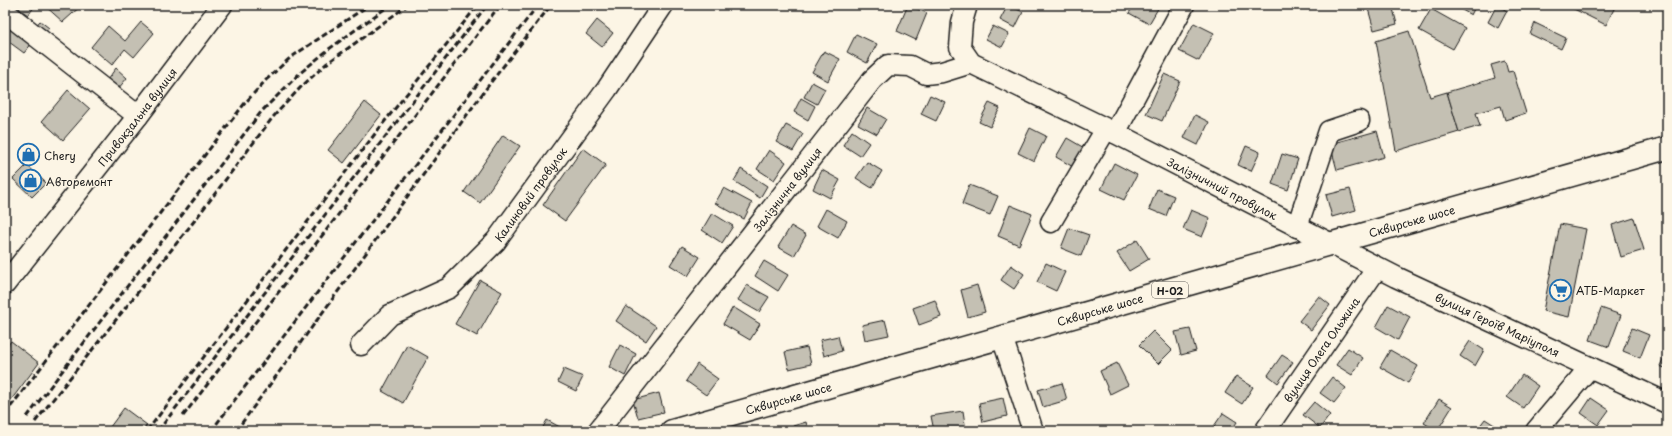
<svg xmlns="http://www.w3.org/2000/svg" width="1672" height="436" font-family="'Playpen Sans',sans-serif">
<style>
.building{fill:#c4c0b3;stroke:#1c1c1c}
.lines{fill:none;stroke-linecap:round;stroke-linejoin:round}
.minor-casing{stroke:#1c1c1c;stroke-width:23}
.major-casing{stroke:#1c1c1c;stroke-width:25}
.minor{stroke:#fcf5e5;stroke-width:20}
.major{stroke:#fcf5e5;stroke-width:22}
.rail{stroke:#1c1c1c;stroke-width:3;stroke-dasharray:6 3;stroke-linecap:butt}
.labels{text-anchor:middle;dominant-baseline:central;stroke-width:3;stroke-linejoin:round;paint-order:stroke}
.shield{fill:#fcf5e5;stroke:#5f5d58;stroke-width:1}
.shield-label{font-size:10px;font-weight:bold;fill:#1c1c1c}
.street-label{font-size:11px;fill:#1c1c1c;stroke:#fcf5e5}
.poi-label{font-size:11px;fill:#1c1c1c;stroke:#fcf5e5;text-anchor:start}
</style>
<rect width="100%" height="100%" fill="#fcf5e5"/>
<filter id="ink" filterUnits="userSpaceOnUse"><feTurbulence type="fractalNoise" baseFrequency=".025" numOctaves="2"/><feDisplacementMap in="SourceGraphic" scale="8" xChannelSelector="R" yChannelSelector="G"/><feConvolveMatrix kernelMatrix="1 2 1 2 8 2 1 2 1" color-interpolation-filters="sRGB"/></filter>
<g filter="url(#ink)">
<g class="building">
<path d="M21,5H36L28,15L19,9Z"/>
<path d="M44,5H82L63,22Z"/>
<path d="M908,5L927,13L916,40L897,31Z"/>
<path d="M1008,5L1023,12L1015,28L1000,20Z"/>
<path d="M1134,5H1160L1149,24L1129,13Z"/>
<path d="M1367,5H1392L1397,24L1374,30Z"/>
<path d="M1453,5H1476L1471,15Z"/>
<path d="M1497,5L1507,11L1498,28L1488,22Z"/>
<path d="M1566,5H1616L1606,25Z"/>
<path d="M1431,9L1465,28L1453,49L1419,30Z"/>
<path d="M597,20L613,33L602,47L586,34Z"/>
<path d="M5,21L33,42L24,53L5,39Z"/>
<path d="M40,21L49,28L42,36L33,29Z"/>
<path d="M141,22L154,33L134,57L125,49L112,65L91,47L108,26L125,41Z"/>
<path d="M1194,23L1214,33L1199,61L1179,51Z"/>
<path d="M1535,23L1566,38L1561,49L1530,34Z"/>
<path d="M993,26L1009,34L1002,47L986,39Z"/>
<path d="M1409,31L1430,97L1447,92L1459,132L1396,151L1376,41Z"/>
<path d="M856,34L877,44L867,63L847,52Z"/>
<path d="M824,51L840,59L828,81L812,72Z"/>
<path d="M1505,61L1508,72L1513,71L1526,113L1505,120L1501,106L1476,113L1480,126L1459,132L1447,92L1495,78L1491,65Z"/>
<path d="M116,68L127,78L118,89L107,80Z"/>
<path d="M1164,74L1180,81L1162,121L1146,114Z"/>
<path d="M812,82L825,89L817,104L804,97Z"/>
<path d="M68,90L90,109L63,140L42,121Z"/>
<path d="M930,95L945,102L936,121L921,114Z"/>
<path d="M801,98L815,106L808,120L794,112Z"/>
<path d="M365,102L381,115L344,163L328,150Z"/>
<path d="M989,103L1000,108L990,127L979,122Z"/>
<path d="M867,108L886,119L877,134L858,124Z"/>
<path d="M1195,115L1209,122L1198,145L1184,138Z"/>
<path d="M786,125L803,134L793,151L776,142Z"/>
<path d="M1030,128L1046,136L1034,161L1018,153Z"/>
<path d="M852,131L869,143L860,156L843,145Z"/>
<path d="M1377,131L1384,157L1337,170L1330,144Z"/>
<path d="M503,135L520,146L480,203L464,192Z"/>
<path d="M1067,138L1086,149L1075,168L1056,157Z"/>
<path d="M1246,146L1260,152L1251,171L1238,165Z"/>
<path d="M583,148L606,165L565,221L543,205Z"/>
<path d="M769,150L786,162L774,180L757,169Z"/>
<path d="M1282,154L1298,159L1288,190L1272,184Z"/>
<path d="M867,162L882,171L872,188L856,178Z"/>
<path d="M1114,163L1137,175L1124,200L1101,189Z"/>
<path d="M27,165L46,183L32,197L13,179Z"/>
<path d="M741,169L767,186L760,198L734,181Z"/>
<path d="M822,170L840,180L830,198L813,189Z"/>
<path d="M969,185L998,196L990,215L962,204Z"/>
<path d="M724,188L752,203L744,219L715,203Z"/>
<path d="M1157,189L1174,196L1166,216L1149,209Z"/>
<path d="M1350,189L1356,210L1332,217L1326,195Z"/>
<path d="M1010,205L1032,214L1019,245L998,236Z"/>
<path d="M826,209L847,221L838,238L817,226Z"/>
<path d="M1191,210L1210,218L1202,237L1183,229Z"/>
<path d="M712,213L733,226L722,243L702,230Z"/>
<path d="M1634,218L1644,250L1621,257L1612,225Z"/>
<path d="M1560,224L1586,229L1569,317L1543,311Z"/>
<path d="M791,226L806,235L794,256L778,247Z"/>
<path d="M1069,228L1089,235L1081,256L1061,248Z"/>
<path d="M1137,240L1149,259L1129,271L1117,253Z"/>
<path d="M682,246L700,257L688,276L670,265Z"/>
<path d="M764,261L788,275L778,291L755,276Z"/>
<path d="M1046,263L1065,272L1056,291L1037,282Z"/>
<path d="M1011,265L1024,274L1014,289L1001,280Z"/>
<path d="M480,280L502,292L477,336L455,324Z"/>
<path d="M747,285L769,297L759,312L738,300Z"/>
<path d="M977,285L985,312L968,317L961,290Z"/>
<path d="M1319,296L1330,305L1311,330L1299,321Z"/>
<path d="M935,300L941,317L919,325L913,308Z"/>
<path d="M1388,305L1410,317L1398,340L1376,327Z"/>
<path d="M626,306L656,326L646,341L616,321Z"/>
<path d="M733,307L760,324L750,340L723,324Z"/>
<path d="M1601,308L1621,315L1609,347L1590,340Z"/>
<path d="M885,320L889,335L865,340L862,325Z"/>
<path d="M1632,328L1649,335L1640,358L1623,351Z"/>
<path d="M1190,329L1196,351L1181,355L1175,332Z"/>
<path d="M1153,331L1172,350L1158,364L1139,345Z"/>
<path d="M838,336L842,351L824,356L820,340Z"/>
<path d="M11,341L39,363L5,408V349Z"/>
<path d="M1470,341L1484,350L1475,366L1460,356Z"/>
<path d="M407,345L428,357L403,403L382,391Z"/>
<path d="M620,345L636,354L625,376L609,367Z"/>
<path d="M807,347L811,364L789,369L785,352Z"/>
<path d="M1348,348L1363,358L1352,375L1336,365Z"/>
<path d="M1390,350L1418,366L1408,383L1380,367Z"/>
<path d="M1667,350V369L1660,366Z"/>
<path d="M1282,355L1293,362L1278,383L1268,375Z"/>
<path d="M1117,363L1128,385L1110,394L1100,371Z"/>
<path d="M697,364L718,379L706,395L686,381Z"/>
<path d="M564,369L583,377L576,391L558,382Z"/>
<path d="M1522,375L1538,386L1523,408L1507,397Z"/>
<path d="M1236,376L1253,387L1242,404L1225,393Z"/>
<path d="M1332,377L1346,388L1334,403L1320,393Z"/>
<path d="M1062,383L1067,400L1043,407L1038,390Z"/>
<path d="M659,393L664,412L638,418L633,400Z"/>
<path d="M1003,398L1007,416L983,422L979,403Z"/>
<path d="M1591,398L1609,410L1598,425L1581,413Z"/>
<path d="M1439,399L1452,407L1437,431L1424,423Z"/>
<path d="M1314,402L1330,415L1320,428L1303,415Z"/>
<path d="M124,408L147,425L142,431H107Z"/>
<path d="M963,411L966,431H934L931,416Z"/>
<path d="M1223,413L1237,422L1231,431H1215L1212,429Z"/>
<path d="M1485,419L1499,428L1497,431H1476Z"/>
<path d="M547,420L567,431H541Z"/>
<path d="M806,422L808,431H795L793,426Z"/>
</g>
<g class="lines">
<defs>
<g id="minor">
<path id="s1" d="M967,5L962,22L960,47L971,63L1115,133L1396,277L1667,403"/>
<path d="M5,12L138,116"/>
<path d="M1115,133L1184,5"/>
<path d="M1051,222L1106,129"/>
<path d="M1297,227L1329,131L1359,121"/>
<path id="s2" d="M5,284L138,116L222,5"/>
<path d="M1002,337L1033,431"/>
<path id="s3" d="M361,345L390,315L449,288L496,241L607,89L663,5"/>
<path id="s4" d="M598,431L872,80L888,65L910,66L926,74L942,72L971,63"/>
<path id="s5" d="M1265,431L1377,268"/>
<path d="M1536,431L1590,367"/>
</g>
<g id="major">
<path id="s6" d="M672,431L1667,148"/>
</g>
</defs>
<use href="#minor" class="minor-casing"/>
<use href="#major" class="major-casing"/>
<use href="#minor" class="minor"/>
<use href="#major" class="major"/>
<g class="rail">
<path d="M5,414L245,103L266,80L290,58L369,5"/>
<path d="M183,416L500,5"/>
<path d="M27,417L261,112L299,74L329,49L390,5"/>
<path d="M35,422L195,220L273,117L301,87L326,64L408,5"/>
<path d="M147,431L381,126L478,5"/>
<path d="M158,431L487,5"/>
<path d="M211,431L538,5"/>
<path d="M236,431L491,82L551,5"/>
</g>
</g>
</g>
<defs>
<symbol id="shop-ring" viewBox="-11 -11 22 22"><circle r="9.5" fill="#fcf5e5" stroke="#1f6fb2" stroke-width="1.5"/><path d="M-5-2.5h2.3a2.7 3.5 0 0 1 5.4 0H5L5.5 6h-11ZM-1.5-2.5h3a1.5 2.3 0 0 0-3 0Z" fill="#1f6fb2"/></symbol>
<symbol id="supermarket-ring" viewBox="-11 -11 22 22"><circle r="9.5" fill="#fcf5e5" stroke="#1f6fb2" stroke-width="1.5"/><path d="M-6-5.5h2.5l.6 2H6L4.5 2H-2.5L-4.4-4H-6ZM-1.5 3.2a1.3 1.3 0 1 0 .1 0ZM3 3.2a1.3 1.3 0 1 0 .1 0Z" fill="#1f6fb2"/></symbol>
</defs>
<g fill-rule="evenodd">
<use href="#shop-ring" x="16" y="142" width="25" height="25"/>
<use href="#shop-ring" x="18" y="168" width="25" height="25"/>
<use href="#supermarket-ring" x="1548" y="278" width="25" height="25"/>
</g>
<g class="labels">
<rect class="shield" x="1152" y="282" width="36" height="16" rx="3"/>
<g class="shield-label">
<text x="1170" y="290">Н-02</text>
</g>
<g class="street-label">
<text stroke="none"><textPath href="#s2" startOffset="213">Привокзальна вулиця</textPath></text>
<text stroke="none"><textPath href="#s1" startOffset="343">Залізничний провулок</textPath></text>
<text stroke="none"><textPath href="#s4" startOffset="307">Залізнична вулиця</textPath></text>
<text stroke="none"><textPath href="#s3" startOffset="231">Калиновий провулок</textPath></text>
<text stroke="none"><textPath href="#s6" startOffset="769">Сквирське шосе</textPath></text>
<text stroke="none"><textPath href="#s6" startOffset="445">Сквирське шосе</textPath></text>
<text stroke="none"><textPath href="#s1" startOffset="650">вулиця Героїв Маріуполя</textPath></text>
<text stroke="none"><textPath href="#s5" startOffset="99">вулиця Олега Ольжича</textPath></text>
<text stroke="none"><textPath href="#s6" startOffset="121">Сквирське шосе</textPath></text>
</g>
<g class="poi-label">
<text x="44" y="155">Chery</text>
<text x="46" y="181">Авторемонт</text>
<text x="1576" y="290">АТБ-Маркет</text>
</g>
</g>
<rect width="1672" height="436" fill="none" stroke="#fcf5e5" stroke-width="20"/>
<rect x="10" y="10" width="1652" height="416" fill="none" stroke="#1c1c1c" stroke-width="1.5" filter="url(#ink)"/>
</svg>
